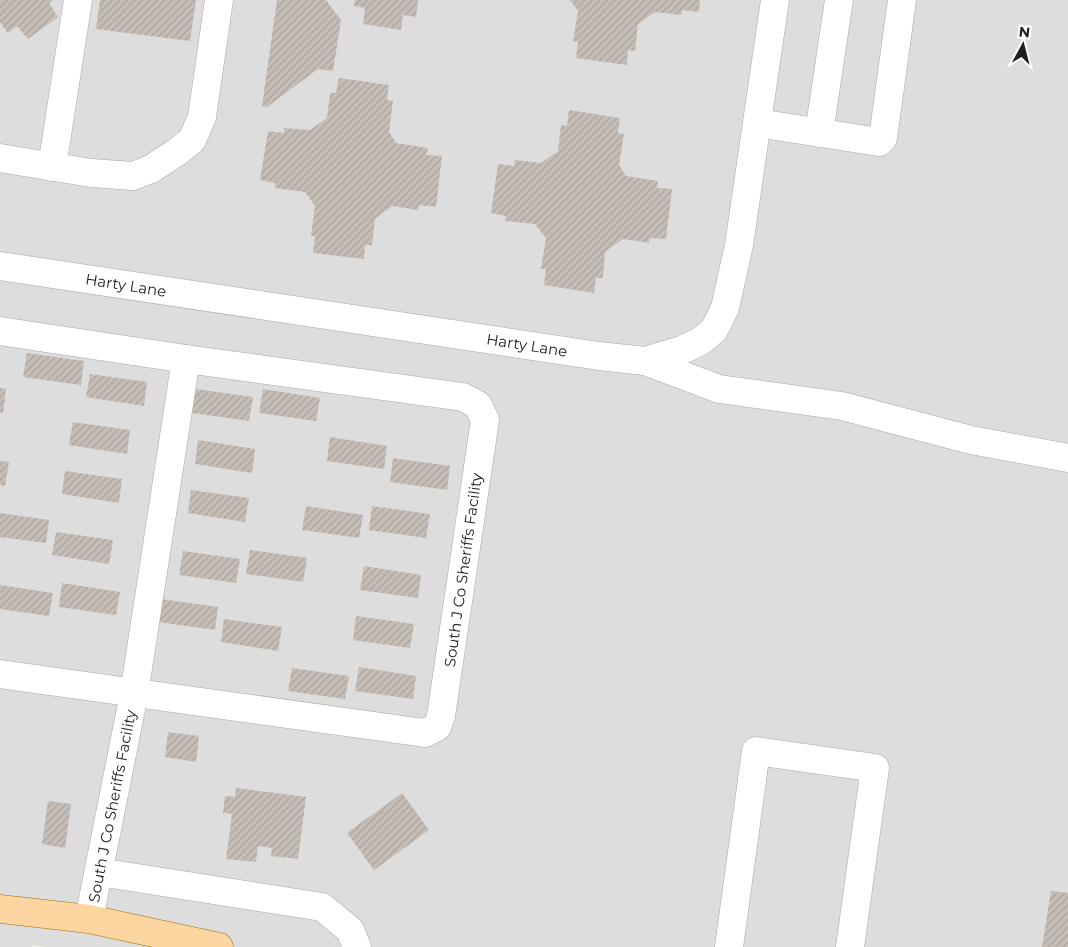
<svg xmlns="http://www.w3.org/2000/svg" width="1068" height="947" font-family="Montserrat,sans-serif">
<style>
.residential{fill:#dedddd}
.building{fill:url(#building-hatch)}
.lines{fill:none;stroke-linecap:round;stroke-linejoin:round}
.minor-casing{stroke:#a7a7a7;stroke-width:29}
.major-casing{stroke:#9d6c00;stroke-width:29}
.minor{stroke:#fff;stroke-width:28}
.major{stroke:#fcd6a1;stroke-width:28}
.labels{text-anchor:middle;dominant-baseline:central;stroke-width:4.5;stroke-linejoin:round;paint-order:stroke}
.street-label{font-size:15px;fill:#202020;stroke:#fff}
</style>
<defs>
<pattern id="building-hatch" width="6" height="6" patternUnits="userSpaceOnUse" patternTransform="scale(1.25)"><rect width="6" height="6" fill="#c6beb6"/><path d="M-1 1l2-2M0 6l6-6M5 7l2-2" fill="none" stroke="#aaa39c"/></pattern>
</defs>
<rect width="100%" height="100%" fill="#f1eee7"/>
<path class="residential" d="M0,0H1068V947H47L32,945V947H0Z"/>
<g class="building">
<path d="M0,0H53L49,3L58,17L28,39L17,26L8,33L0,22Z"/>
<path d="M100,0H196L190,41L96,29Z"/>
<path d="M277,0H326L341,20L333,71L318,69L267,107L262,106Z"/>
<path d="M355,0H418L416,17L403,15L401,30L363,24L365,8L354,6Z"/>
<path d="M570,0H700L699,12L682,10L681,15L655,12L638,24L635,51L628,50L627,65L576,58L578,42L573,41L578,11Z"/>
<path d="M339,78L389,85L387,100L393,101L389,132L396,143L428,148L426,155L442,156L436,207L419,205L418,210L392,206L375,219L372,245H365L364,259L313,253L315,236H311L315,206L305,192L275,188V183L260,180L268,131L284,133V128L310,130L327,118L330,93H336Z"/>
<path d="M569,110L620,118L618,133L624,134L619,165L626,176L658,181L657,188L672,189L666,239L650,238L649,243L623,239L605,252L603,278H596L594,293L544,285L546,269H541L546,238L535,224L505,221L506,216L491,213L498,164L514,166L515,160L541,163L558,151L561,125L567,126Z"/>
<path d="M27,353L84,361L81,385L23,377Z"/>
<path d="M90,374L147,382L144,406L86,397Z"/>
<path d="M0,388L6,389L3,413L0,412Z"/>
<path d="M196,389L253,397L249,421L192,413Z"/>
<path d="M263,389L320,398L316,421L259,413Z"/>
<path d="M73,422L130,430L127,454L69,445Z"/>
<path d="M330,437L387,446L384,469L327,461Z"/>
<path d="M198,440L255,449L252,473L195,464Z"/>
<path d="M393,458L450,466L447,490L390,482Z"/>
<path d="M0,461L9,462L5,486L0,485Z"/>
<path d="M65,471L122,479L119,503L62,494Z"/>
<path d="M191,490L249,498L245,522L188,513Z"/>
<path d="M306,506L363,515L359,538L302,530Z"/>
<path d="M372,506L430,514L426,538L369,530Z"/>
<path d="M0,513L49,520L46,543L0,537Z"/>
<path d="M56,532L113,540L109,564L52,555Z"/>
<path d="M250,550L307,558L303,582L246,574Z"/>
<path d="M183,551L240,559L236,583L179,575Z"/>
<path d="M364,566L421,575L418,598L360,590Z"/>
<path d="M62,583L120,592L116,615L59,607Z"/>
<path d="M0,585L53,593L49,616L0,609Z"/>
<path d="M161,599L218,607L215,630L158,622Z"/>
<path d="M356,616L414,624L410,648L353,640Z"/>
<path d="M224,619L282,627L278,651L221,642Z"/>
<path d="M359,667L416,676L413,699L355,691Z"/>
<path d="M292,668L349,676L345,699L288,691Z"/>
<path d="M168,732L199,736L196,762L165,757Z"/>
<path d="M236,788L306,797L298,859L271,856L272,848L258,846L256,862L226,859L232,814L223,813L225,796L235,797Z"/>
<path d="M402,793L429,830L374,870L347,833Z"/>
<path d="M48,801L71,804L65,848L42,844Z"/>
<path d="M1051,891L1068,893V947H1042Z"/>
</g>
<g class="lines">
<defs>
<g id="minor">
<path d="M757,123L879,142L883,138L902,0"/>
<path d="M819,133L839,0"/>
<path d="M0,158L91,173L133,176L151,169L177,152L192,140L202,117L219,0"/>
<path d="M52,167L78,0"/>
<path d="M0,266L599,356L645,361L682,350L701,341L714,330L725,308L739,245L775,0"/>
<path d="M0,331L186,359L463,397L478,405L485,420L441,716L437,727L425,733L0,674"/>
<path d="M645,361L719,389L842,406L971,440L1068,458"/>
<path d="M99,872L322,907L350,930L357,947"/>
<path d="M89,919L134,694L186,359"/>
<path d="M729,947L756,751L875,768L850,947"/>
</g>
<path id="major" d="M0,909L89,919L219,947"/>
</defs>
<use href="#minor" class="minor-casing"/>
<use href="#major" class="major-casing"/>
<use href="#minor" class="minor"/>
<use href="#major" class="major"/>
</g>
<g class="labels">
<g class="street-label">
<text transform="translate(126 285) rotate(9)">Harty Lane</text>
<text transform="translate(527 345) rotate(9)">Harty Lane</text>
<text transform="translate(463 570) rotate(-82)">South J Co Sheriffs Facility</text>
<text transform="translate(112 806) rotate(-79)">South J Co Sheriffs Facility</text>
</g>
</g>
<g transform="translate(1023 45) rotate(7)" stroke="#ffffff" stroke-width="4" paint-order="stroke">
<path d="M0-4L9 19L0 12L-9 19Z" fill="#202020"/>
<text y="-8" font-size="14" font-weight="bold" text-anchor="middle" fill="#202020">N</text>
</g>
</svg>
